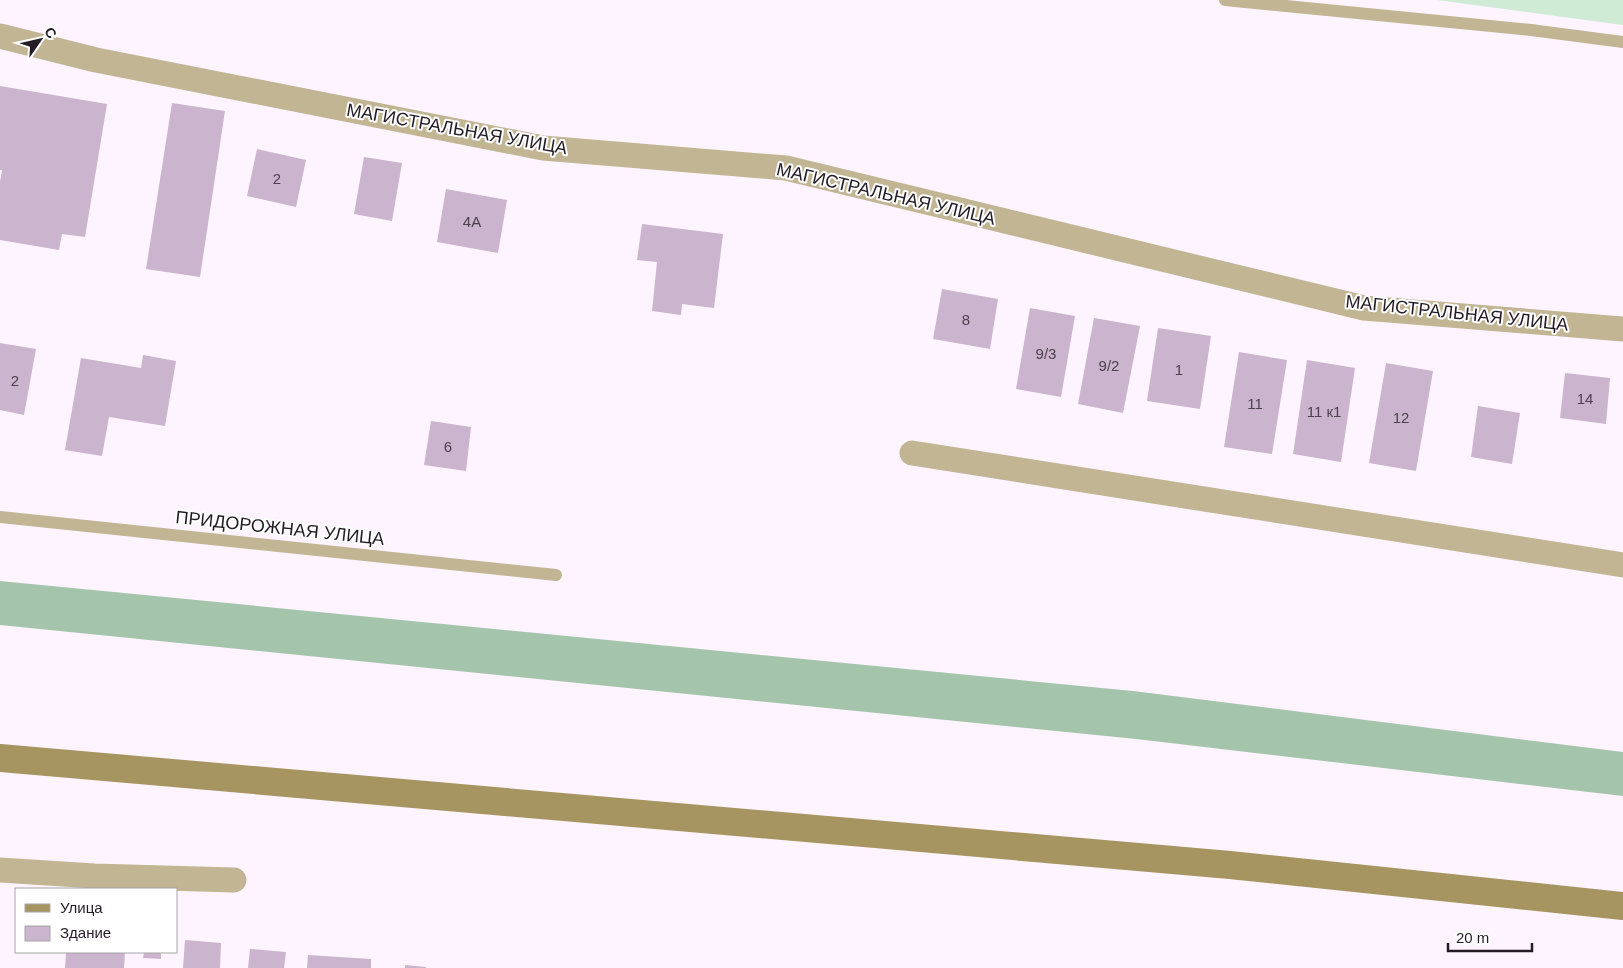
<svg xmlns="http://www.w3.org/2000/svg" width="1623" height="968" font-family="Arial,sans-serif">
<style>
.green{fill:#cfebd6}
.forest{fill:#a4c4ac}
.building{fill:#cbb4cd}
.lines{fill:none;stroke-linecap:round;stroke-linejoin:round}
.lane{stroke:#c2b593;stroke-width:12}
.street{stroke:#c2b593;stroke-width:25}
.secondary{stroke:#a79561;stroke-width:28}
.labels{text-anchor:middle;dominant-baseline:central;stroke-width:4;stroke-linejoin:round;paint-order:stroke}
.number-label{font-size:15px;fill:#4e414f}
.street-label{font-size:18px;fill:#241b25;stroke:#fff}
</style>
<rect width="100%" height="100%" fill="#fef4ff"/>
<path class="green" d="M1437,0H1623V25Z"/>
<path class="forest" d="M0,581L1133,691L1623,752V796L1136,739L0,625Z"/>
<g class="building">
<path d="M0,86L107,104L85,237L62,234L59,250L0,240V182L2,170H0Z"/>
<path d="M172,103L225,111L200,277L146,269Z"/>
<path d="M257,149L306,160L296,207L247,196Z"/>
<path d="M364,157L402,163L392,221L354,214Z"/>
<path d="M446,189L507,200L498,253L437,242Z"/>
<path d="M642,224L723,234L714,308L682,304L681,315L652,311L657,262L637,260Z"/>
<path d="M942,289L998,299L990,349L933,339Z"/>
<path d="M1030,308L1075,316L1061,397L1016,389Z"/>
<path d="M1094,318L1140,326L1123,413L1078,404Z"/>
<path d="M1158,328L1211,336L1200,409L1147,401Z"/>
<path d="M0,343L36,349L24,415L0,410Z"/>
<path d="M1239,352L1287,360L1272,454L1224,447Z"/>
<path d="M143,355L176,361L165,426L109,417L102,456L65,450L81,358L141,368Z"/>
<path d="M1307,360L1355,368L1341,462L1293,454Z"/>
<path d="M1386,363L1433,371L1416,471L1369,463Z"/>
<path d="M1565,373L1610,378L1606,424L1560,418Z"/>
<path d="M1478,406L1520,413L1512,464L1471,457Z"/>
<path d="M431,421L471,427L466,471L424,465Z"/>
<path d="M185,940L221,943L220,968H183Z"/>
<path d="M250,949L286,952L284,968H248Z"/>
<path d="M66,952H125L124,968H65Z"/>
<path d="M144,952H161V959L143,958Z"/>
<path d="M308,955L371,959V968H307Z"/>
<path d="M405,965L426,967V968H405Z"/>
</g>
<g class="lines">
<g class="lane">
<path d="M1225,0L1531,30L1623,42"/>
<path d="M0,517L556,575"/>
</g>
<g class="street">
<path d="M0,36L96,60L543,148L786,168L1364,308L1623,329"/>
<path d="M912,453L1623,565"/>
<path d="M0,870L94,876L234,880"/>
</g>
<path class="secondary" d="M0,758L1230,865L1623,906"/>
</g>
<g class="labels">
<g class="number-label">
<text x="277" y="178">2</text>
<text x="472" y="221">4А</text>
<text x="966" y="319">8</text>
<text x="1046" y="353">9/3</text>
<text x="1109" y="365">9/2</text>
<text x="1179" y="369">1</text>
<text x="15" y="380">2</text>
<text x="1585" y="398">14</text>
<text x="1255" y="403">11</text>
<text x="1324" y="411">11 к1</text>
<text x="1401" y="417">12</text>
<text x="448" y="446">6</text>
</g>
<g class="street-label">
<text transform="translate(457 129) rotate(10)">МАГИСТРАЛЬНАЯ УЛИЦА</text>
<text transform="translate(886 194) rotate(13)">МАГИСТРАЛЬНАЯ УЛИЦА</text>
<text transform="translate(1457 313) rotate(6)">МАГИСТРАЛЬНАЯ УЛИЦА</text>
<text transform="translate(280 528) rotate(6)">ПРИДОРОЖНАЯ УЛИЦА</text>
</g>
</g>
<rect x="15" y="888" width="162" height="65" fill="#ffffff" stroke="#a7a4a8"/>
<rect x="25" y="904" width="25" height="8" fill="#a79561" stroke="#a7a4a8"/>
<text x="60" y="913" font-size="15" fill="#241b25">Улица</text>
<rect x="25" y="926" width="25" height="15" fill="#cbb4cd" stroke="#a7a4a8"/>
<text x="60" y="938" font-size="15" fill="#241b25">Здание</text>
<g transform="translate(40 40) rotate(56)" stroke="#ffffff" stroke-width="4" paint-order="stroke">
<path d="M0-4L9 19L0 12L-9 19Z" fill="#241b25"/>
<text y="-8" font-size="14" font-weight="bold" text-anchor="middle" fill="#241b25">С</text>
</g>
<path d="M1448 943v8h84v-8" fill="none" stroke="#241b25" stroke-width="2.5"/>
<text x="1456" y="943" font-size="15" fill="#241b25" stroke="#ffffff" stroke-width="4" paint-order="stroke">20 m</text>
</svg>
